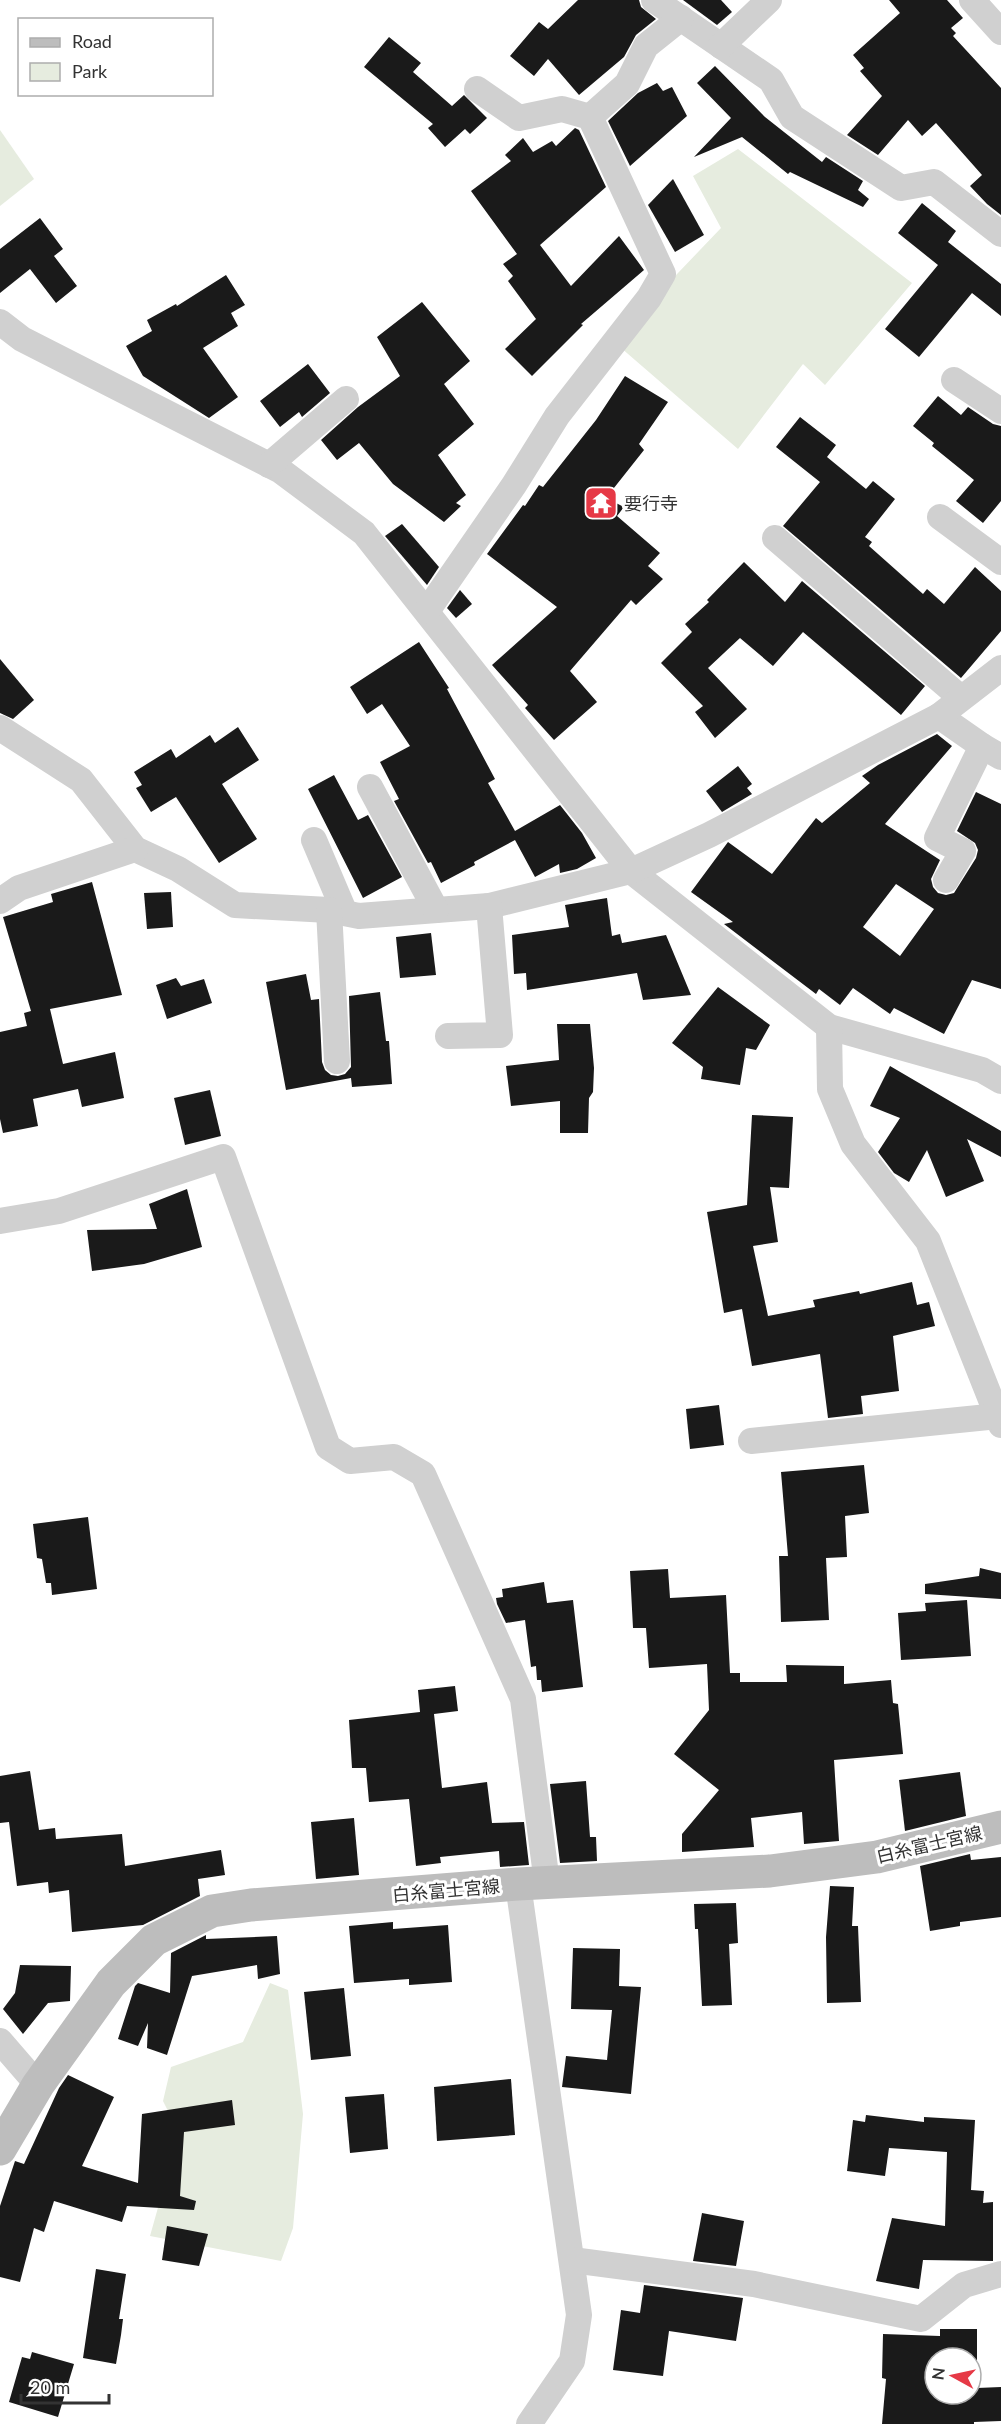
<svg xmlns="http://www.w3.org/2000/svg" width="1001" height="2424" font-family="Lato,'Noto Sans JP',sans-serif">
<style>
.green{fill:#e6ecdf}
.building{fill:#1a1a1a;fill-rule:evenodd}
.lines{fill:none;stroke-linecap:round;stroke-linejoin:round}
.street{stroke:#d0d0d0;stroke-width:26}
.secondary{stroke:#bdbdbd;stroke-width:33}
.labels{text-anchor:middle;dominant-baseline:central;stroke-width:6;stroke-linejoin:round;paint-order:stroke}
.poi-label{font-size:18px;fill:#333;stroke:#fff;text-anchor:start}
.street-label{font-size:18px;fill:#333;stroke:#fff}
</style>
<rect width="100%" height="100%" fill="#fff"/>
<g class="green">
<path d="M0,130L34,179L0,206Z"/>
<path d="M738,149L912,283L825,385L803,364L738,449L613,341L721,228L693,176Z"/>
<path d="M270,1983L288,1990L303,2114L293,2228L281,2261L150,2236L179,2133L163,2101L171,2067L243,2042Z"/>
</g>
<g class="building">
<path d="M578,0H639L641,7L656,19L636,35L624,57L579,95L548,59L534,76L510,56L539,22L548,29Z"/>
<path d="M683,0H721L732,12L717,25Z"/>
<path d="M889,0H947L963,18L951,28L956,33L953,36L1001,88V215L987,204L970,186L982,175L936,123L922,136L908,120L878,155L847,135L882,96L860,71L864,68L853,55L900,13Z"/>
<path d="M389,37L421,63L413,72L452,106L464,95L487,118L470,134L465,129L445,147L428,128L433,124L364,67Z"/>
<path d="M715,66L765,117L822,162L826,157L863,181L858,190L869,199L863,207L790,172L788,174L742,137L694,157L731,118L697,83Z"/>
<path d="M657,83L663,91L672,87L687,116L630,166L608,121L638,93Z"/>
<path d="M575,128L579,130L606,187L540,245L571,286L619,236L644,270L581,324L583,325L532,376L505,349L536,319L508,281L513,276L503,264L517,254L471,191L511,161L505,155L523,138L533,152L552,141L556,146Z"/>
<path d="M673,179L704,235L675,252L648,205Z"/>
<path d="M922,203L956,231L948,242L1001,284V316L972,293L919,357L885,329L938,265L898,233Z"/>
<path d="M40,218L63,249L54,256L77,286L56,303L30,269L0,293V249Z"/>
<path d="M226,275L245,305L231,313L238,326L203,348L238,397L209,418L143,376L126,346L152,331L147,320L176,304L177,306Z"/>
<path d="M422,302L470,361L444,384L474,424L438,455L466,495L456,503L461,506L444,522L393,484L359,443L337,460L321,440L358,407L400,376L377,337Z"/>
<path d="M308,364L330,393L302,417L299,412L280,427L260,401Z"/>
<path d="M625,376L668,402L639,444L644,450L606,498L624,507L617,516L660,553L648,566L663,579L636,605L631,600L570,671L597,702L554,740L525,708L528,705L492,665L557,607L487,554L523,505L525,506L539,485L543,487L596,420Z"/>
<path d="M938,396L961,415L968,407L993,424L1001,426V501L983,523L956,501L974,480L932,446L934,443L913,426Z"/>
<path d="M800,417L836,445L827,457L866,489L873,481L895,499L865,537L872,542L869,546L923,594L927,589L944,604L975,567L1001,591V631L961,678L783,526L820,482L776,447Z"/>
<path d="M402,524L439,567L427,585L385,536Z"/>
<path d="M744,562L785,602L802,581L925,686L901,715L803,632L773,666L740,638L708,668L747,709L715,738L695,712L703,706L661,663L692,632L685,624L709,602L707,600Z"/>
<path d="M460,590L472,604L456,618L447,608Z"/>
<path d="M419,642L449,688L447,689L495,779L488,783L515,831L560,805L582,833L596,858L577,869L560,873L559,864L535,877L515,840L474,862L475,865L441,883L431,862L428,863L394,801L399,799L380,762L410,746L382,704L367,714L350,687Z"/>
<path d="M0,659L34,700L13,719L0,713Z"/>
<path d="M238,727L259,760L222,784L257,839L219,863L176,797L151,812L136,788L142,785L134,772L171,749L176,758L210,735L215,743Z"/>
<path d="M937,734L952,746L885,824L940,860L931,879L933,887L938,893L946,895L954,893L976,858L978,850L975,843L957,831L976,792L1001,804V989L972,980L944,1034L894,1008L890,1014L853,988L840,1005L819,989L816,994L724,924L733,922L691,892L728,842L772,874L816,818L822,823L870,783L862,776L878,765ZM896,884L934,909L900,956L863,927Z"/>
<path d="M738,766L752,784L747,788L752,794L722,812L706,791Z"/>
<path d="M334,775L358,820L368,815L402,877L363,898L308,789Z"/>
<path d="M92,882L122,995L50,1009L63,1064L115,1052L124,1098L82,1107L78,1089L33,1099L38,1126L3,1133L0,1119V1032L27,1026L24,1013L31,1011L3,917L53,902L51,894Z"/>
<path d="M171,892L173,927L147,929L144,893Z"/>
<path d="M607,898L612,936L620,934L622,943L666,935L691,995L643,1000L637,973L527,990L526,973L514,974L512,935L569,927L565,905Z"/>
<path d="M431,933L436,975L400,978L396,937Z"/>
<path d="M306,974L311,1000L319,999L322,1062L325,1070L331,1075L338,1076L345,1074L351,1067L349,996L380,992L386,1041H389L392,1084L352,1087L351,1078L286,1090L266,982Z"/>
<path d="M176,978L181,986L204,979L212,1003L167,1019L156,985Z"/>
<path d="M718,987L770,1025L756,1050L746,1048L740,1085L701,1079L703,1067L672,1043Z"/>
<path d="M557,1024H590L594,1068L593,1092L589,1098L588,1133H560V1101L511,1106L506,1066L559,1060Z"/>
<path d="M890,1066L1001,1131V1157L967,1139L984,1181L946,1197L927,1150L909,1182L894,1173L878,1152L900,1118L870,1106Z"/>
<path d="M210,1090L221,1136L185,1145L174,1098Z"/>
<path d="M752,1115L793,1117L789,1188L770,1187L778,1242L753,1246L768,1316L815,1307L813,1300L859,1291L860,1294L912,1282L917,1305L929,1302L935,1326L893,1336L899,1391L861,1396L863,1414L828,1418L820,1354L752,1366L742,1309L724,1313L707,1212L747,1205Z"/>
<path d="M187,1189L202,1247L144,1264L92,1271L87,1230L157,1229L149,1204Z"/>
<path d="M719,1405L724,1445L690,1449L686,1409Z"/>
<path d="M864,1465L869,1513L845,1516L847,1557L826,1558L829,1620L781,1622L779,1556H788L781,1472Z"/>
<path d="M88,1517L97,1589L52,1595L51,1583H46L42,1559L37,1558L33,1524Z"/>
<path d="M980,1568L1001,1573V1599L925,1594V1584L979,1576Z"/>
<path d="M668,1569L670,1598L726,1595L730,1673H740V1682H787L786,1665L844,1666V1684L891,1680L893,1703L898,1704L903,1754L834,1760L839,1841L804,1844L802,1812L751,1818L754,1847L682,1852V1834L719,1790L674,1754L709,1710L707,1664L649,1668L646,1628H633L630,1571Z"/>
<path d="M544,1582L547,1603L573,1600L583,1687L542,1692L541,1680H537L536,1666L531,1667L525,1620L506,1623L497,1604L496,1598L503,1597L502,1589Z"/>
<path d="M967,1600L971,1656L901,1660L898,1613L926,1611L925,1603Z"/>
<path d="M455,1686L458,1711L434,1714L442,1788L487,1782L492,1823L524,1822L529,1865L500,1867L499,1851L440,1857L441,1863L416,1866L409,1799L369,1802L366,1768H352L349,1720L420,1712L418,1690Z"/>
<path d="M30,1771L39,1830L55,1828L56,1839L122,1834L125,1866L221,1850L225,1875L198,1879L200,1896L143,1925L72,1932L69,1890L49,1893L48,1882L17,1886L9,1822L0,1823V1776Z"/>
<path d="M960,1772L966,1816L905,1831L899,1780Z"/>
<path d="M586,1781L590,1837H596L597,1861L560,1863L550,1784Z"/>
<path d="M354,1818L359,1875L316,1879L311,1822Z"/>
<path d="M970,1854L971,1860L1001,1857V1917L960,1922V1926L930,1931L920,1866Z"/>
<path d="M830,1886L854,1887L852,1926H858L861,2002L827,2003L826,1937Z"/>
<path d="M736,1903L738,1943L729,1944L732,2005L702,2006L698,1929H695L694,1904Z"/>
<path d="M393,1922V1929L448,1925L452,1982L409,1985V1979L354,1983L349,1926Z"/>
<path d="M206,1935V1939L277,1936L280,1974L258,1979L257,1965L192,1976L167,2055L147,2048L148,2023L138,2046L118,2039L135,1986L138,1983L170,1993L171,1953Z"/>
<path d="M573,1948L620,1949L619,1986L641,1987L631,2094L562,2087L566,2056L607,2060L612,2010L571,2009Z"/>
<path d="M20,1965L71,1966L70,2001L48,2003L23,2034L3,2009L15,1993Z"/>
<path d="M344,1988L351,2056L311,2060L304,1992Z"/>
<path d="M68,2075L114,2097L82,2166L138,2183L142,2114L232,2100L235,2125L184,2132L180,2196L196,2201L194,2210L127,2206L122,2222L54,2201L44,2232L34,2228L20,2282L0,2277V2206L15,2161L24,2164L59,2088Z"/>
<path d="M511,2079L515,2135L437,2141L434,2087Z"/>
<path d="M384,2094L388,2149L350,2153L345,2097Z"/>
<path d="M866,2115L924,2122V2117L975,2120L971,2190L984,2191L983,2203L993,2202V2261L923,2260L919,2289L876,2281L892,2218L945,2226L947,2152L889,2148L885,2176L847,2171L853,2120L865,2122Z"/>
<path d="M702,2213L744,2221L736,2266L693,2261Z"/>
<path d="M167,2226L208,2234L199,2266L162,2260Z"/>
<path d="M96,2269L126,2274L119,2319H123L121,2335L116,2364L83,2358Z"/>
<path d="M644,2285L743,2298L736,2341L669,2331L663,2376L613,2370L621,2310L640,2313Z"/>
<path d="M940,2329H977V2388L1001,2387V2421L974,2422V2424H882L886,2379L882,2378L883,2334L940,2336ZM935,2358H971V2394H935Z"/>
<path d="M32,2352L74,2364L58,2417L9,2402L22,2357L30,2359Z"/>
</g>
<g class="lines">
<g class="street">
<path d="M654,0L771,80L792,117L901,188L934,182L1001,234"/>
<path d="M972,0L1001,32"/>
<path d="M721,46L769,0"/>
<path d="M590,117L627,84L646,46L681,18"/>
<path d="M0,322L22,339L281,471L364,533L631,871L829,1027L982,1070L1001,1081"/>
<path d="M954,380L1001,411"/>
<path d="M269,465L346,399"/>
<path d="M940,517L1001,562"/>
<path d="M775,538L961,698"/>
<path d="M427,611L514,485L557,416L649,298L663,274L590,117L562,109L519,118L477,89"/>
<path d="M939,716L982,746L1001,757"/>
<path d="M0,728L81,780L135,849L178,869L235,905L329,910L359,916L489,906L631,871L709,835L939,716L1001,668"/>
<path d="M370,787L436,910"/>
<path d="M314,840L345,913"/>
<path d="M946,880L963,851L937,838L982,746"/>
<path d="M0,901L19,888L135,849"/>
<path d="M329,910L337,1061"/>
<path d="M829,1027L830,1089L853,1144L928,1241L1001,1425"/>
<path d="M448,1036L500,1035L489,906"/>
<path d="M0,1221L59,1211L223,1157L328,1447L350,1461L394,1457L423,1474L523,1699L547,1883"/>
<path d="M751,1441L998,1416"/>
<path d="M518,1884L579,2315L572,2361L529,2424"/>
<path d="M0,2041L38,2085"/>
<path d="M572,2260L754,2284L921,2319L964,2285L1001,2274"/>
</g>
<path class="secondary" d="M0,2149L38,2085L111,1983L154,1940L212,1911L251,1905L518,1884L770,1871L877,1857L1001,1827"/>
</g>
<defs>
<symbol id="temple-square" viewBox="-11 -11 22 22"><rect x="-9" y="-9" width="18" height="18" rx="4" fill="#e63946" stroke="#fff"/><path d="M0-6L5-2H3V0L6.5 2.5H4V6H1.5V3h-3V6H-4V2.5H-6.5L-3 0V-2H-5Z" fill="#fff"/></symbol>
</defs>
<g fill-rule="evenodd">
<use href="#temple-square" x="582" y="484" width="38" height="38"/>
</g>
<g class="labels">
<g class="poi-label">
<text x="624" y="503">要行寺</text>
</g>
<g class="street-label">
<text transform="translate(929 1844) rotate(-13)">白糸富士宮線</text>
<text transform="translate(446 1890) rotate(-5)">白糸富士宮線</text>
</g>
</g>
<rect x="18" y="18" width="195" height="78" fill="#ffffff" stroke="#adadad" stroke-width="1.5"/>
<rect x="30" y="38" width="30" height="9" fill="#bdbdbd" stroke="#adadad" stroke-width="1.5"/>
<text x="72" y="48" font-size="18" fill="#333333">Road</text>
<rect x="30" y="63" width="30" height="18" fill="#e6ecdf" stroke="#adadad" stroke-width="1.5"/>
<text x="72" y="78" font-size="18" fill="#333333">Park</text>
<g transform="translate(953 2376) rotate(278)"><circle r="28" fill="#ffffff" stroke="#adadad" stroke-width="1.5"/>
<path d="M0-4.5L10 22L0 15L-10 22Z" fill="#e63946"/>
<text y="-9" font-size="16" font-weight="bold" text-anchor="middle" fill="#333333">N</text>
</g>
<path d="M21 2394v9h88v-9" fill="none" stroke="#333333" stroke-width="3"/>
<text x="30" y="2394" font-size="18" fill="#333333" stroke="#ffffff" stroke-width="4.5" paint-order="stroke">20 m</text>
</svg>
